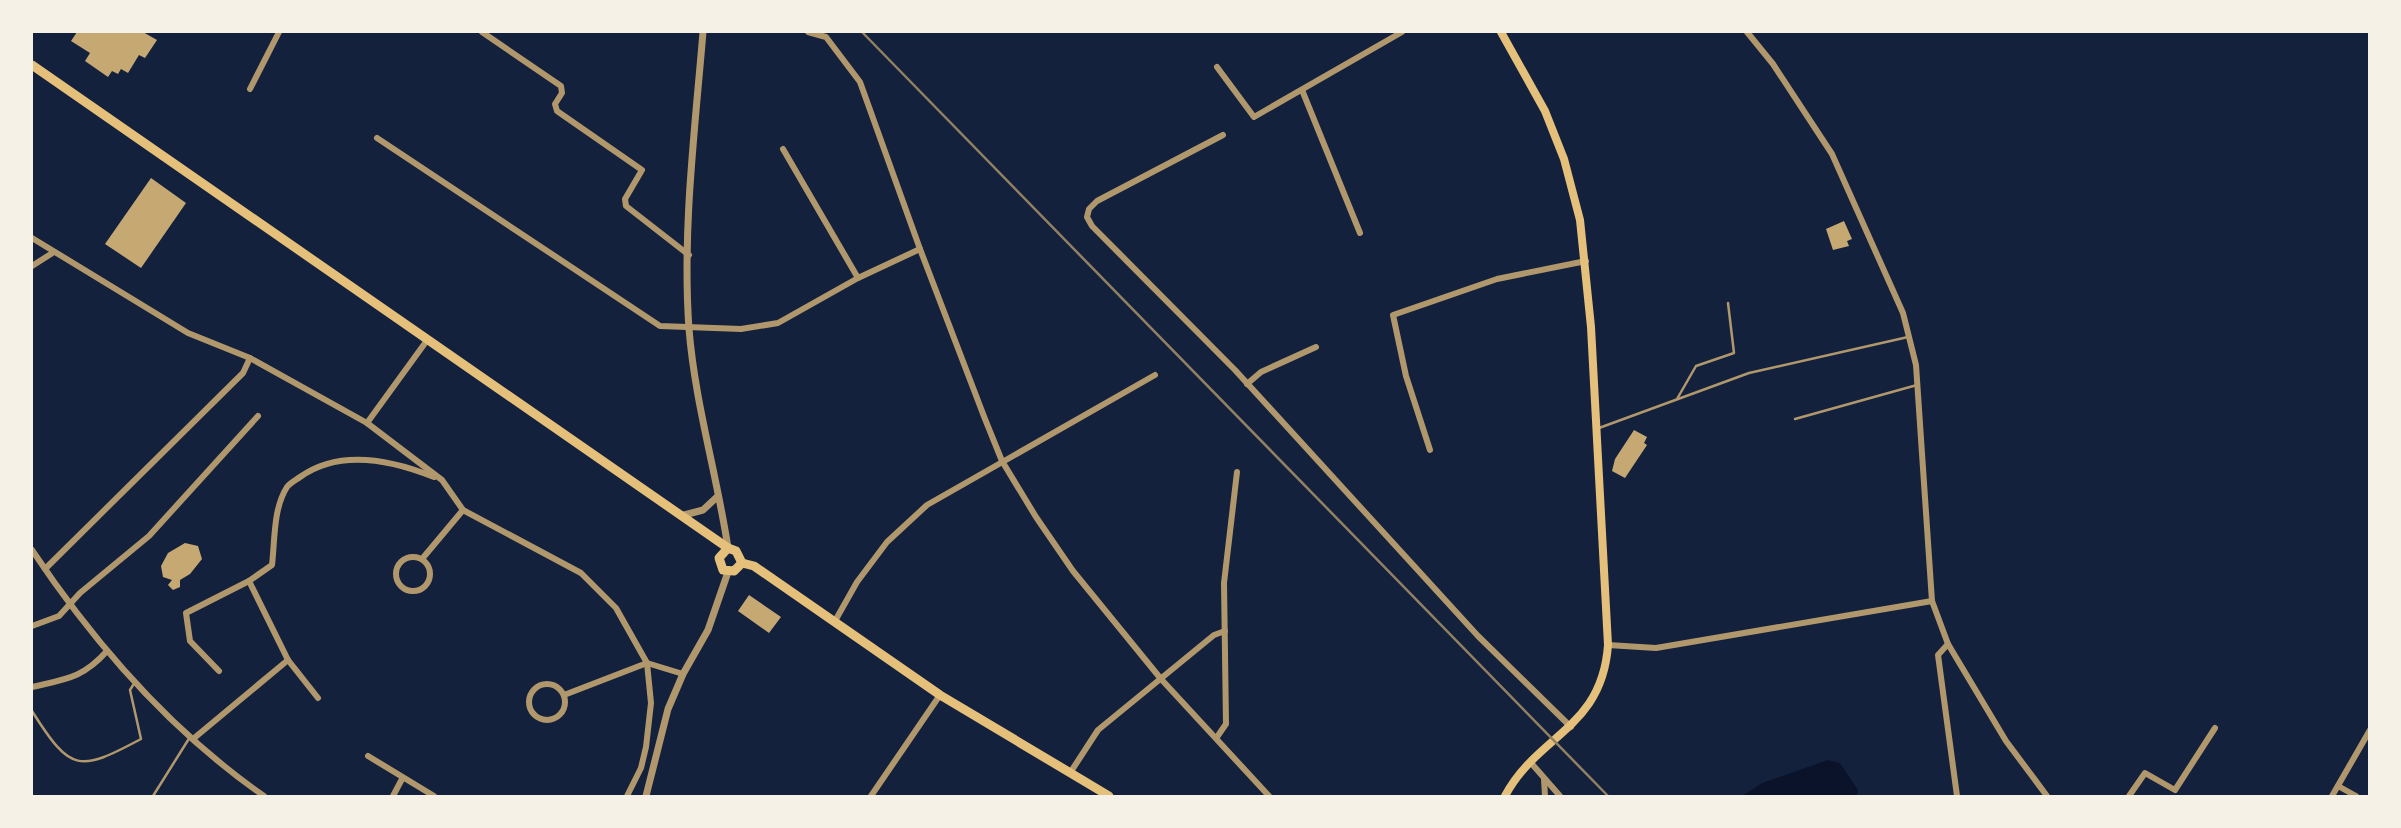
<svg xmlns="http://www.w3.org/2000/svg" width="2401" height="828" font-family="Manrope,sans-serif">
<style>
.water{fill:#0b132b}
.building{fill:#c6a872}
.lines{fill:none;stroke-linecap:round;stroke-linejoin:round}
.service{stroke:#b1986c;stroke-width:2.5}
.minor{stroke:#b1986c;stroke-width:6}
.tertiary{stroke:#b1986c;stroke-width:7}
.secondary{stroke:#e5c07b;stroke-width:8}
.primary{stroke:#e5c07b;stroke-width:9}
.rail{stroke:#918062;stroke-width:2.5}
</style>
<rect width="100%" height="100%" fill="#14213d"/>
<path class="water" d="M1828,760L1840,763L1858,790L1857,796H1742L1762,783Z"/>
<g class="building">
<path d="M77,32H143L157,40L145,58L139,55L128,73L121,69L118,74L112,71L108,77L85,61L90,53L71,41Z"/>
<path d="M151,178L186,203L141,268L105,244Z"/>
<path d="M1844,221L1852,239L1847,241L1849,246L1833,250L1826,229Z"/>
<path d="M1634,430L1647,437L1644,443L1647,445L1625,478L1612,471L1615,459Z"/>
<path d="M185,543L198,546L202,559L190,574L180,580V587L173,590L168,585L172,580L163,577L161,566L168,553Z"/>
<path d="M749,595L781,617L769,633L738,611Z"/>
</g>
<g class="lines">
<g class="service">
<path d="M1677,399L1696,366L1734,353L1728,303"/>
<path d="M1795,419L1917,385"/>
<path d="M1599,428L1749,373L1908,337"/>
<path d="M32,711C71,773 79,772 141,739L130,690L135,682"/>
<path d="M153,796L190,737"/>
</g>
<g class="minor">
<path d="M482,32L561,86L562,93L555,104L557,111L642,170L625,199L626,206L689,255"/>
<path d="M808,32L826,37L860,82L920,249L985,419L1002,461L1036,517L1073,571L1161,679L1269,796"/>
<path d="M1747,32L1773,64L1832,154L1903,313L1916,365L1932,601L1948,644L2006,741L2047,796"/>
<path d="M1217,67L1254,117L1402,32"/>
<path d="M250,89L279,32"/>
<path d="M1302,90L1360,233"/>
<path d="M1223,135L1097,201L1089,209L1087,217L1092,226L1235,370L1478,636L1571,727"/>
<path d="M377,138L660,326L741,329L778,323L858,278L920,249"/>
<path d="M783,149L858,278"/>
<path d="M32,238L188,333L250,358L367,423L442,480L463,510L581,573L616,608L647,663L651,703L646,747L641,768L627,796"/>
<path d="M32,266L54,252"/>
<path d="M1247,384L1261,372L1316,347"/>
<path d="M367,423L428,339"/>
<path d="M1430,450L1406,376L1393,315L1497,279L1586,261"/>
<path d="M32,550C94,643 172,732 264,796"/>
<circle cx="413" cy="574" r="17"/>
<path d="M422,559L463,510"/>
<path d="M45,569L243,373L250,358"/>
<path d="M249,581L288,660L318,698"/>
<path d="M835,621L857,582L887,542L927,505L1155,375"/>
<path d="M32,626L59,616L80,593L149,536L258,416"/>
<path d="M1948,644L1938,655L1957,796"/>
<path d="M1608,645L1656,648L1932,601"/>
<path d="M219,671L190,641L186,613L249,581L272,565C275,540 273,509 287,487C290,483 296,480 300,477C339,449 392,460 434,477"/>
<circle cx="547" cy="702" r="18"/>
<path d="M32,687C66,679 83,678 107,651"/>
<path d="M564,695L647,663L683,674"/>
<path d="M1217,737L1226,724L1224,583L1237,472"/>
<path d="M193,739L288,660"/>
<path d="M368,756L434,796"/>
<path d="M1532,764L1560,796"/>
<path d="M1070,773L1098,730L1214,635L1225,631"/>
<path d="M1544,779L1545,796"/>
<path d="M2338,786L2356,796"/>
<path d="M393,796L402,779"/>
<path d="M871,796L940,695"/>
<path d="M2129,796L2145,773L2175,790L2215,728"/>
<path d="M2332,796L2370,730"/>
</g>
<g class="tertiary">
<path d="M703,32C695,129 682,231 689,329C695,403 717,475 728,548"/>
<path d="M684,515L703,510L718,496"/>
<path d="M646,796L668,709L683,674L708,630L728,572"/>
</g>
<path class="secondary" d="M1501,32L1545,111L1564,159L1580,220L1591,327L1608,645C1602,729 1538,734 1505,796"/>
<g class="primary">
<path d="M32,65L728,548L736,551L742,563"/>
<path d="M728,548L719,558L723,570L734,571L742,563"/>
<path d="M742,563L754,566L940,695L1109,796"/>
</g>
<path class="rail" d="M862,32L1608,796"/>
</g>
<rect width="2401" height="828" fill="none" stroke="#f6f1e7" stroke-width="66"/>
</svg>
